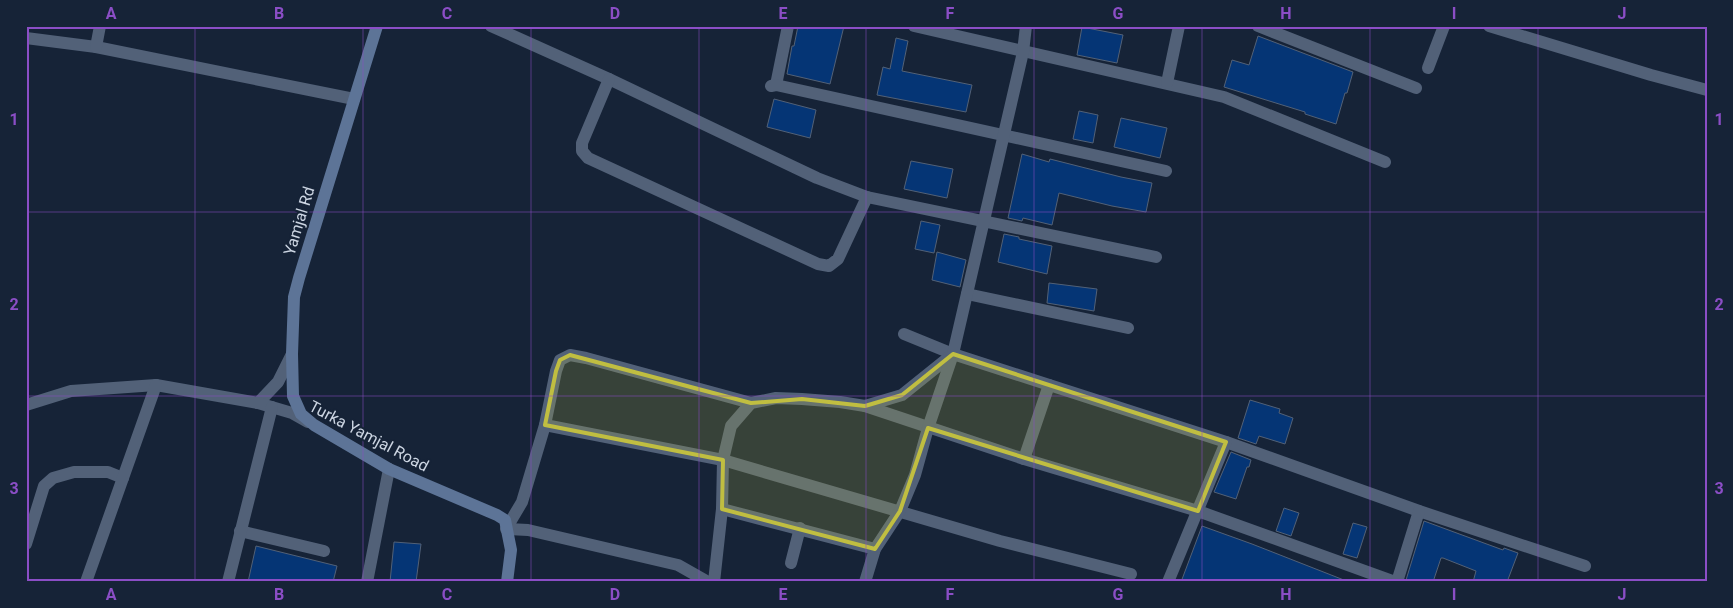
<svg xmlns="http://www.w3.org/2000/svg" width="1733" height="608" font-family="Roboto,sans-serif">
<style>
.building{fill:#053575;stroke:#526177}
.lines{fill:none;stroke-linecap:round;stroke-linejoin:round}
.minor{stroke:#526178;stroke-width:12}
.secondary{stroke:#5d7497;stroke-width:12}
.marked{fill:#c0be41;fill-opacity:0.2;stroke:#c0be41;stroke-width:4;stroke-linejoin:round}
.grid{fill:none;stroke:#8b4ec6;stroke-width:1;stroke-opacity:0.55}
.labels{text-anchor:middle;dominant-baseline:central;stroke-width:4;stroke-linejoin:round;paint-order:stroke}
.street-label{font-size:16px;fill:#ccd5e2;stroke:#162337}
.neatline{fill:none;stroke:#8b4ec6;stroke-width:2}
.grid-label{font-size:16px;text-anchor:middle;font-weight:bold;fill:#8b4ec6}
</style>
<rect width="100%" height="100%" fill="#162337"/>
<g class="building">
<path d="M798,26H844L830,84L787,74L792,46H794Z"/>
<path d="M1082,27L1123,35L1117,63L1077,55Z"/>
<path d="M1258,36L1353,72L1347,93H1345L1336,124L1305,114V112L1224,87L1232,60L1249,65Z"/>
<path d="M896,38L908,41L902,71L972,85L966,112L877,95L883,67L890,69Z"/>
<path d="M774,99L816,110L810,138L767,127Z"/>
<path d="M1079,111L1098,115L1093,143L1073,139Z"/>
<path d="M1121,118L1167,128L1160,158L1114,147Z"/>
<path d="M1022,154L1049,162L1050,159L1121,177L1152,183L1146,212L1112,206L1059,193L1052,225L1023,218L1022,221L1008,218Z"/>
<path d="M911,161L953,169L947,198L904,189Z"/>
<path d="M921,221L940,225L934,253L915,249Z"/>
<path d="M1004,234L1019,237V239L1052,246L1047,274L998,262Z"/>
<path d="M937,252L966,260L960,287L932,280Z"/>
<path d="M1049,283L1097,289L1094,311L1047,303Z"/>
<path d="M1250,400L1280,409L1279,413L1293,418L1285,444L1259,436L1256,444L1238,438Z"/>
<path d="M1231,452L1251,460L1249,467H1247L1236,499L1214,492Z"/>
<path d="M1284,508L1299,513L1291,536L1276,531Z"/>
<path d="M1424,521L1503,550L1504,548L1518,553L1507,582H1473L1476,571L1443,558H1441L1433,582H1411L1406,580Z"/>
<path d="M1353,523L1367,527L1357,558L1343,554Z"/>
<path d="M1202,526L1252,544L1349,582H1181Z"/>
<path d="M394,542L421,544L416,582H390Z"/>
<path d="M256,546L337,566L333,582H248Z"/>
</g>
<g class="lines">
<g class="minor">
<path d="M491,26L609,79L817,178L867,197L1156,257"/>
<path d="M914,26L1224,97L1385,162"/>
<path d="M1258,26L1416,88"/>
<path d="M1489,26L1651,75L1707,90"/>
<path d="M26,38L96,47L354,99"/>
<path d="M96,47L100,26"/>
<path d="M1428,68L1444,26"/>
<path d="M609,79L582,143V151L588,158L818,264L829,266L838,259L867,197"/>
<path d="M1167,83L1179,26"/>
<path d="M776,85L788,26"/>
<path d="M771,86L776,85L1166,171"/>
<path d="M967,294L1128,328"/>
<path d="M904,334L953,354L1226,442L1419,511L1585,566"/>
<path d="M258,403L278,382L292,354"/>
<path d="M26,405L71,391L156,385L258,403L292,413L308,422"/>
<path d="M865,406L1024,459L1198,511L1395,582"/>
<path d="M545,425L723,460L1000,541L1131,574"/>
<path d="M1024,459L1049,385"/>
<path d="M722,509L875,549"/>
<path d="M240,531L324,551"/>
<path d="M26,544L44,486L53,478L74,472H108L123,478"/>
<path d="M791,563L800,528"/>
<path d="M86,582L156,385"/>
<path d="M228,582L272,407"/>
<path d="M367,582L389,469"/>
<path d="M708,582L678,565L528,530L506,529L522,502L545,425L556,371L560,360L570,355L586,358L751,403"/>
<path d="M714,582L722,509L723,460L731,426L751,403L776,398L802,399L840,402L865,406L902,395L953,354"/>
<path d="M865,582L875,549L900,511L915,475L928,428L953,354L1023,52L1026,26"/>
<path d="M1168,582L1226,442"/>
<path d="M1397,582L1419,511"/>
</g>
<path class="secondary" d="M377,26L299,278L294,297L292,354L293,396L301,414L314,425L389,469L497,515L505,520L511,550L507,582"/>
</g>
<path class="marked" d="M953,354L1226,442L1198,511L928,428L900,511L875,549L722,509L723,460L545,425L556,371L560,360L570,355L751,403L802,399L865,406L902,395Z"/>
<path class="grid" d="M195,26V582M363,26V582M531,26V582M699,26V582M866,26V582M1034,26V582M1202,26V582M1370,26V582M1538,26V582M26,212H1707M26,396H1707"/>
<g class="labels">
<g class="street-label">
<text transform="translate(299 221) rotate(-73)">Yamjal Rd</text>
<text transform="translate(369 436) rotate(28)">Turka Yamjal Road</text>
</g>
</g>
<rect width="1733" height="608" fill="none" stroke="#162337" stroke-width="55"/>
<rect x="28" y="28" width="1678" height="552" class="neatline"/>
<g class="grid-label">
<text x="111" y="19">A</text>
<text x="279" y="19">B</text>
<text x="447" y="19">C</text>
<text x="615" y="19">D</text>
<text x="783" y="19">E</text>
<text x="950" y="19">F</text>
<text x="1118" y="19">G</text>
<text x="1286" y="19">H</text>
<text x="1454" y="19">I</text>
<text x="1622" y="19">J</text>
<text x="14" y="125">1</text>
<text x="1719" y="125">1</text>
<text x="14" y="310">2</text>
<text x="1719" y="310">2</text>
<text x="14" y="494">3</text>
<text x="1719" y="494">3</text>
<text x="111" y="600">A</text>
<text x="279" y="600">B</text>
<text x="447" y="600">C</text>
<text x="615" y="600">D</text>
<text x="783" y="600">E</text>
<text x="950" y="600">F</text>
<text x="1118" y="600">G</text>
<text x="1286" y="600">H</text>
<text x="1454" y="600">I</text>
<text x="1622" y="600">J</text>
</g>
</svg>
